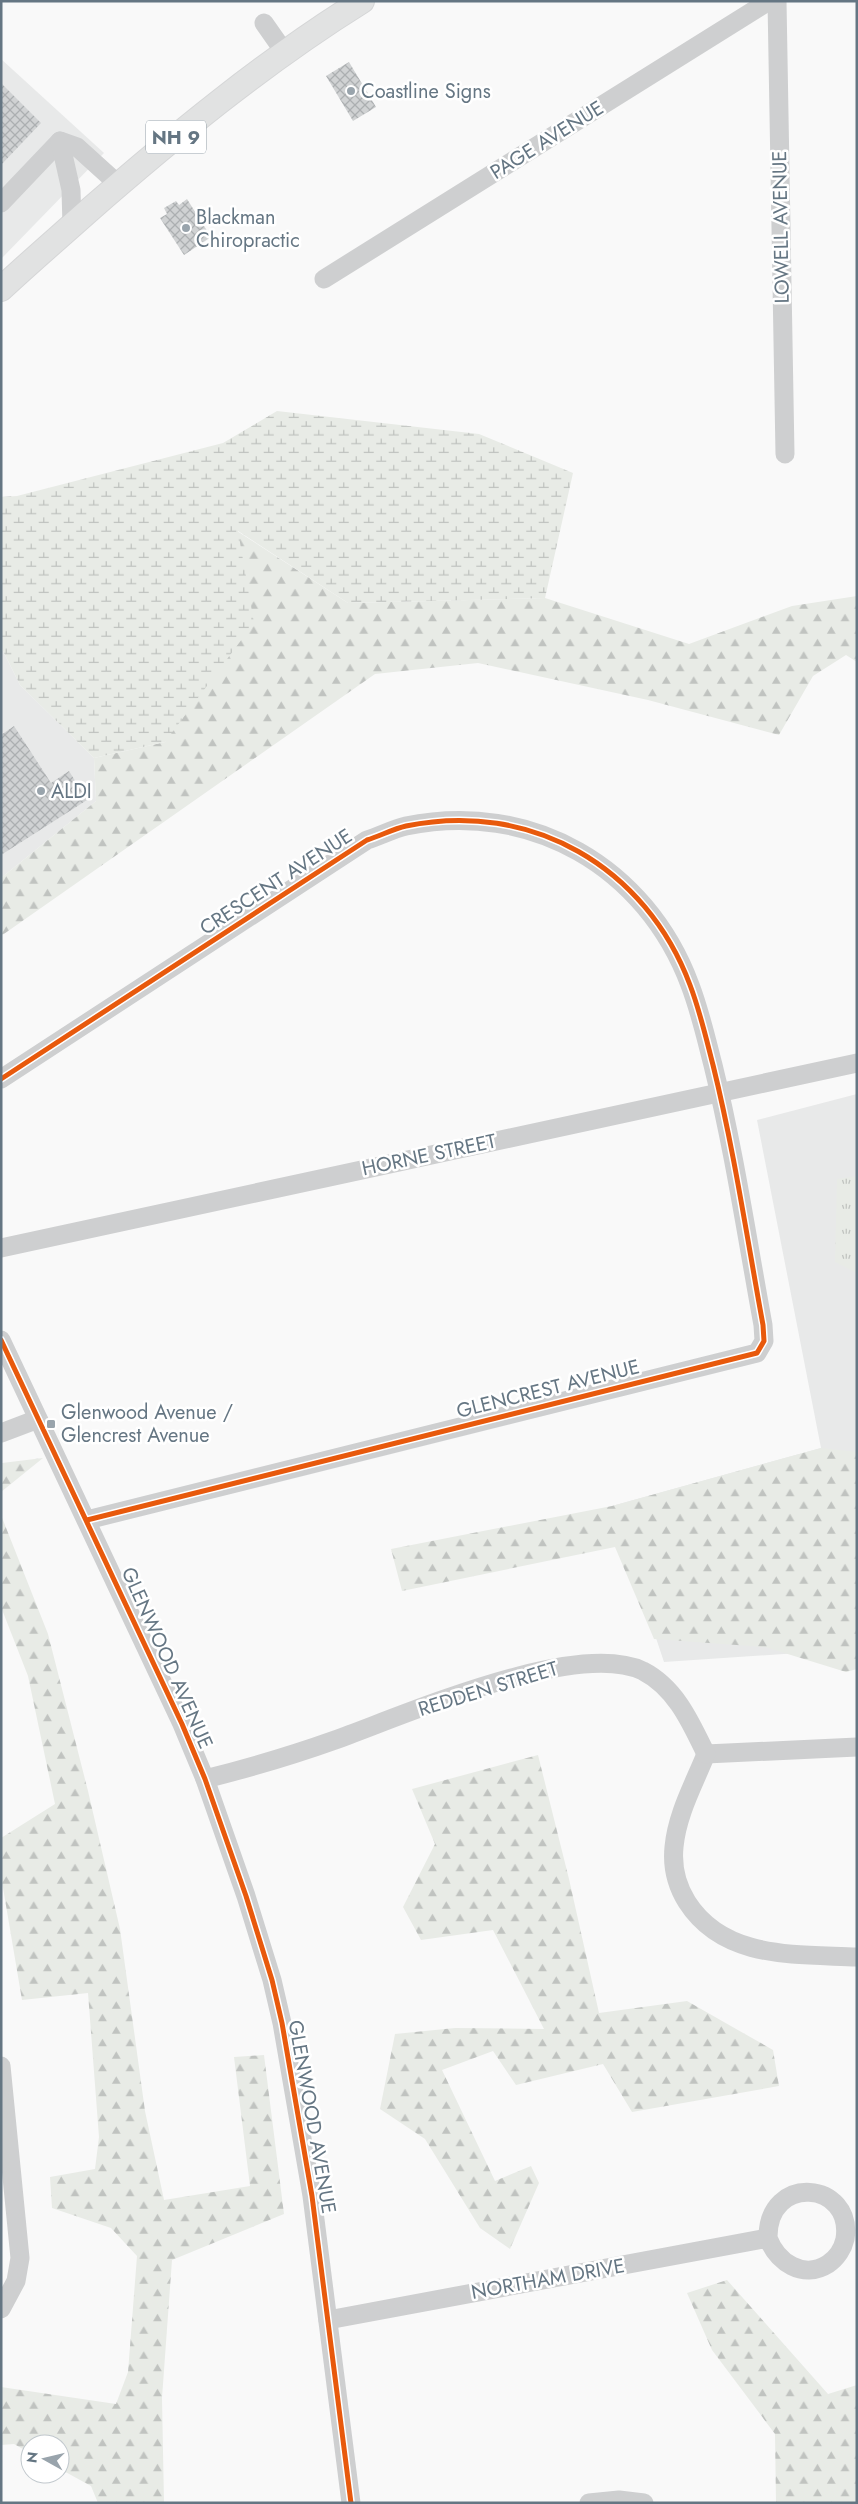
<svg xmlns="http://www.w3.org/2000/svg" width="858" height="2504" font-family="Jost,sans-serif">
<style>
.built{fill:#e8e9e9}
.forest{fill:url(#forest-firs)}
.wetland{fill:url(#wetland-marsh)}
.park{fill:url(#park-tufts)}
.building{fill:url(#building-cross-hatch)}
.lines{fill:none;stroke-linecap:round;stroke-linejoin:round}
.major-casing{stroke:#d5d6d7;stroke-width:26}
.minor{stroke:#cecfd0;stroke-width:19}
.major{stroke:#e1e2e2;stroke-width:24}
.cycleway-casing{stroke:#fff;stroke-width:8}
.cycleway{stroke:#e8590c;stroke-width:5}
.poi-dot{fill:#99a4ac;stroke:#fff;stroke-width:2}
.labels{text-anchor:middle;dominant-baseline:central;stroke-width:5;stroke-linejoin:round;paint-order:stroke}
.shield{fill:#fff;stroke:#939fa8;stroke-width:1}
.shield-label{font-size:19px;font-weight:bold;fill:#657683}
.poi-label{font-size:20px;fill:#657683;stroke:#fff;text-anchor:start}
.street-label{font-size:20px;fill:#657683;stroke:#fff}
</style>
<defs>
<pattern id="forest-firs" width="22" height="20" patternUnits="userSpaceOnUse" patternTransform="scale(1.25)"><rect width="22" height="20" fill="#e8ebe6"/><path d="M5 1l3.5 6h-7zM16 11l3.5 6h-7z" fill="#c0c3c0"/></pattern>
<pattern id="wetland-marsh" width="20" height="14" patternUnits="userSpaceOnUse" patternTransform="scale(1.25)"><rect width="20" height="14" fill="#e8ebe6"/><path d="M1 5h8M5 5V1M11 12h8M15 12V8" fill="none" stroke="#c0c3c0"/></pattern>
<pattern id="park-tufts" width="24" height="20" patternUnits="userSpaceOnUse" patternTransform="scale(1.25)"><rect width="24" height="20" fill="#e8ebe6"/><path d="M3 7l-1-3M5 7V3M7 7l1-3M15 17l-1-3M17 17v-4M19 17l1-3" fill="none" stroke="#c0c3c0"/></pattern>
<pattern id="building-cross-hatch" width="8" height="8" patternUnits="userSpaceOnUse" patternTransform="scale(1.25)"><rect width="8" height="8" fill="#d0d2d3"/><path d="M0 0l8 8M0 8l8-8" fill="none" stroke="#acafb1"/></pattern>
</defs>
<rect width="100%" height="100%" fill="#f9f9f9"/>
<g class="built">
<path d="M1,59L104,153L1,259Z"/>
<path d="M1,647L20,685L94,758L96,801L1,878Z"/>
<path d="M857,1094V1649L664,1662L612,1506L821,1448L757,1120Z"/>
</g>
<g class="forest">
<path d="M237,531L348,603L545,598L689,644L792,606L857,596V662L846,655L813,676L779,735L648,700L478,663L375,674L1,936V878L96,801L94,758L165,742Z"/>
<path d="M821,1448L857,1452V1669L846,1672L765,1647L654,1639L615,1547L402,1591L391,1549L612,1506Z"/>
<path d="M43,1458L1,1492L2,1463Z"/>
<path d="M1,1515L48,1634L88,1791L120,1929L145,2111L164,2200L250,2186L234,2057L264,2055L284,2214L172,2260L162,2398L164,2503H98L91,2486L60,2469V2444H30V2453L14,2444L1,2445V2387L116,2404L128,2372L137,2256L111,2228L52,2208L50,2177L95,2169L99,2137L88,1993L22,2000L1,1876V1838L55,1804L28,1676L1,1607Z"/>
<path d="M538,1755L569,1879L599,2013L687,2001L773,2050L779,2086L632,2112L603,2064L516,2085L493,2051L442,2070L495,2181L531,2166L539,2183L510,2249L480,2228L425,2139L380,2109L395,2034L455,2028L544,2029L493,1930L421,1940L403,1907L435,1844L412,1789Z"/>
<path d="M727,2280L828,2394L857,2385V2503H776L775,2434L712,2350L687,2293Z"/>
</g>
<path class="wetland" d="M277,411L479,434L573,473L545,598L348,603L238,531L254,623L165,742L94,758L20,685L1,647V497L17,496L223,443Z"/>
<path class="park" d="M857,1176V1273L835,1262L837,1179Z"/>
<g class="building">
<path d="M349,62L376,107L353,121L326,76Z"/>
<path d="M1,83L41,123L1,165Z"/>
<path d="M187,199L211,237L184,255L160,218L167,214L164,208L176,201L179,205Z"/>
<path d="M14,726L51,783L69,771L87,800L1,855V735Z"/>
</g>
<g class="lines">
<defs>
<path id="major" d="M1,289C29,263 58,238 86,213C173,137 264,62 362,1"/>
</defs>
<use href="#major" class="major-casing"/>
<g class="minor">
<path d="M777,1L785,454"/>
<path d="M264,23L285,53"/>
<path d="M1,203L60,141"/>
<path d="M72,226L71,190L60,141L77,147L119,185"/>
<path d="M324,279L769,1"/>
<path d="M1,1079L367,840C380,836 393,829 406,826C531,800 646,867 690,985C700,1011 706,1038 713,1065C734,1150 747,1238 763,1325L764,1341L757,1353L87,1520"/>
<path d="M1,1248L857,1063"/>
<path d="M1,1340L182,1724L205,1779L246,1896L272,1980L282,2023L312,2196L351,2503"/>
<path d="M1,1433L38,1419"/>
<path d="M706,1754C694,1784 677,1814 674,1847C672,1867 677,1886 687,1902C724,1960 796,1954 857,1957"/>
<path d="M706,1754L857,1747"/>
<path d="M205,1779C249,1768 293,1755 335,1740C405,1715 576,1639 643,1671C676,1688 691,1723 706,1754"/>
<path d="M1,2066L20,2258L16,2281L1,2309"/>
<path d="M328,2320L768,2238C777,2262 803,2280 828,2264C837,2258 843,2248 845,2239C854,2181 767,2173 768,2238"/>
<path d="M589,2503L619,2500L644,2503"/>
</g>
<use href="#major" class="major"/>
<defs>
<g id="cycleway">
<path d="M1,1079L367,840C380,836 393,829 406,826C531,800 646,867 690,985C700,1011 706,1038 713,1065C734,1150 747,1238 763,1325L764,1341L757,1353L87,1520"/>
<path d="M1,1340L182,1724L205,1779L246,1896L272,1980L282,2023L312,2196L351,2503"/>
</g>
</defs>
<use href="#cycleway" class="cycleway-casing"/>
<use href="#cycleway" class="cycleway"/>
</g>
<g class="poi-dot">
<circle cx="351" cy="91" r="5"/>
<circle cx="186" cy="228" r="5"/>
<circle cx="41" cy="791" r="5"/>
<rect x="46" y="1419" width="10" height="10" rx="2.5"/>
</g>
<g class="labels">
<rect class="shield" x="146" y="120.5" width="60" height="33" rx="4"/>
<g class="shield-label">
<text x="176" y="137">NH 9</text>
</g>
<g class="poi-label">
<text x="361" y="91">Coastline Signs</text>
<text x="196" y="217">Blackman<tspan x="196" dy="23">Chiropractic</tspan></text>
<text x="51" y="791">ALDI</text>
<text x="61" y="1412">Glenwood Avenue /<tspan x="61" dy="23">Glencrest Avenue</tspan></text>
</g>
<g class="street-label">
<text transform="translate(547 140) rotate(-32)">PAGE AVENUE</text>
<text transform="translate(781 227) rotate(-91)">LOWELL AVENUE</text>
<text transform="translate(276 882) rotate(-33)">CRESCENT AVENUE</text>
<text transform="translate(429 1155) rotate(-12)">HORNE STREET</text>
<text transform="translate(548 1389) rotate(-14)">GLENCREST AVENUE</text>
<text transform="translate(167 1658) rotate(66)">GLENWOOD AVENUE</text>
<text transform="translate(488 1689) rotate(-17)">REDDEN STREET</text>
<text transform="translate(312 2117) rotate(80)">GLENWOOD AVENUE</text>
<text transform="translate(548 2279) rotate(-10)">NORTHAM DRIVE</text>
</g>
</g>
<rect width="858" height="2504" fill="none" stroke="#657683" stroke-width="5"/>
<g transform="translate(45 2459) rotate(278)"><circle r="24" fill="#ffffff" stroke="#c1c8cd"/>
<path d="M0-4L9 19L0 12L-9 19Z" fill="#99a4ac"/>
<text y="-8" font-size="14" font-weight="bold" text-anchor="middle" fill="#657683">N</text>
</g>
</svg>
